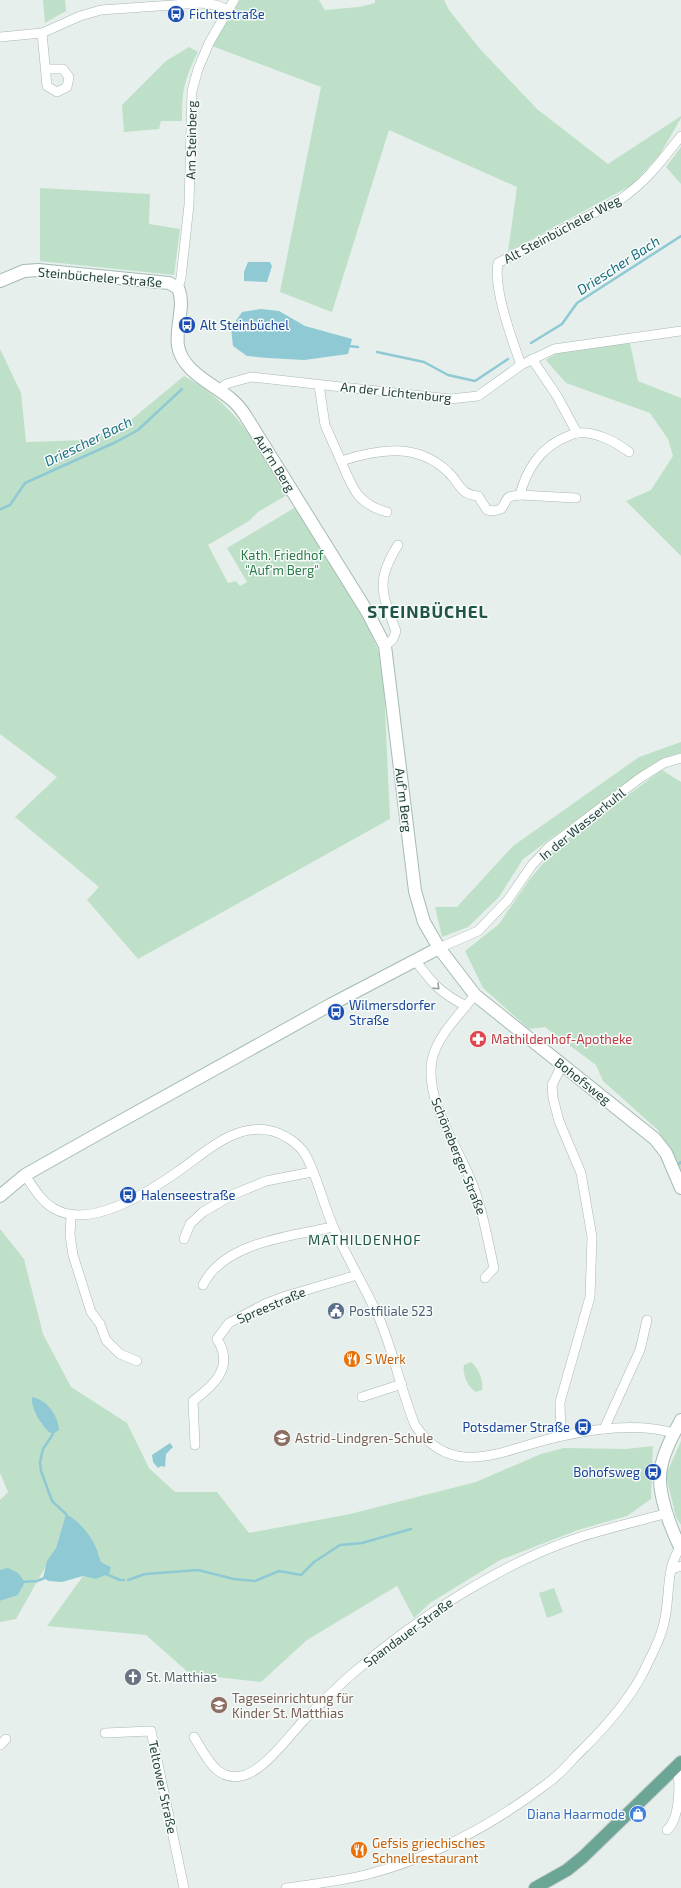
<svg xmlns="http://www.w3.org/2000/svg" width="681" height="1888" font-family="'Exo 2',sans-serif">
<style>
.green{fill:#bfe0c8;fill-rule:evenodd}
.water{fill:#8ec9d4}
.lines{fill:none;stroke-linecap:round;stroke-linejoin:round}
.stream{stroke:#8ec9d4;stroke-width:2.5}
.street-casing{stroke:#a8b8b2;stroke-width:10}
.secondary-casing{stroke:#a4bbb3;stroke-width:14}
.primary-casing{stroke:#c2cac8;stroke-width:14}
.street{stroke:#fff;stroke-width:9}
.secondary{stroke:#fff;stroke-width:12}
.primary{stroke:#6aa596;stroke-width:12}
.oneway{stroke:#92a09c}
.labels{text-anchor:middle;dominant-baseline:central;stroke-width:3;stroke-linejoin:round;paint-order:stroke}
.transit-label{font-size:13px;fill:#164399;stroke:#f7fbf9;text-anchor:start}
.street-label{font-size:13px;fill:#24423a;stroke:#f7fbf9}
.park-label{font-size:13px;fill:#2d7a4b;stroke:#f7fbf9}
.health-label{font-size:13px;fill:#be3a42;stroke:#f7fbf9;text-anchor:start}
.service-label{font-size:13px;fill:#4e5e75;stroke:#f7fbf9;text-anchor:start}
.food-label{font-size:13px;fill:#c56008;stroke:#f7fbf9;text-anchor:start}
.education-label{font-size:13px;fill:#785e54;stroke:#f7fbf9;text-anchor:start}
.worship-label{font-size:13px;fill:#5b616d;stroke:#f7fbf9;text-anchor:start}
.shop-label{font-size:13px;fill:#366cbe;stroke:#f7fbf9;text-anchor:end}
.water-label{font-size:14px;font-style:italic;fill:#1c6f80;stroke:#f7fbf9}
.neighbourhood-label{font-size:14px;letter-spacing:1px;fill:#1f5548;stroke:#f7fbf9}
.district-label{font-size:17px;font-weight:bold;letter-spacing:1px;fill:#1f5548;stroke:#f7fbf9}
</style>
<rect width="100%" height="100%" fill="#e6efeb"/>
<g class="green">
<path d="M43,0H65L66,11L45,23Z"/>
<path d="M240,0H319L325,10L359,7L375,3V0H444L449,10L480,49L537,109L608,164L681,116V118L659,156L632,185L508,252L517,187L389,130L332,312L280,292L321,87L212,46Z"/>
<path d="M189,47L198,52C184,80 182,90 182,121H161L159,129L124,132L122,105L166,61Z"/>
<path d="M681,147V184L666,167Z"/>
<path d="M40,188L150,194L149,224L180,229L174,275L40,261Z"/>
<path d="M630,343L638,381L681,398V556L626,501L651,490L673,456L668,439L650,413L566,383L546,360C568,344 603,346 630,343Z"/>
<path d="M0,349L21,393L26,442L86,440L126,424L184,376C238,406 256,444 287,495L258,512L249,521L208,545L228,583L236,581L240,586L247,582L227,548L296,507L367,625L380,654L384,687L390,819L138,959L87,900L99,887L15,817L57,777L0,734Z"/>
<path d="M681,742V753L663,758L643,771L523,859L499,897L468,927L442,937L435,907H457L513,846L639,757Z"/>
<path d="M662,770L681,782V1177L658,1130L603,1081L596,1065L545,1027L529,1029L483,988L465,951L499,924L529,880L557,847Z"/>
<path d="M0,1229L24,1259L43,1334L71,1387L127,1423L149,1468L175,1492H217L249,1533L350,1514L476,1482L541,1454L564,1448L626,1449L653,1446L651,1499L627,1516L578,1530L500,1560L430,1603L414,1618L397,1586L307,1640L261,1682L190,1674L146,1635L47,1626L83,1576L95,1579L111,1567L101,1562L99,1554L66,1514L56,1548L16,1619L0,1622V1601L18,1595L25,1582C18,1573 12,1567 0,1570V1500L8,1492L0,1473ZM33,1407L49,1408L57,1420L41,1424Z"/>
<path d="M471,1362C478,1367 484,1381 482,1390L476,1392C468,1388 462,1374 464,1365Z"/>
<path d="M681,1441V1525L676,1517L666,1475Z"/>
<path d="M554,1588L563,1612L547,1618L539,1593Z"/>
</g>
<g class="water">
<path d="M248,262H270L272,266L267,282L244,281V272Z"/>
<path d="M261,309L279,311L305,326L352,339L348,354L304,360L268,358L247,356L233,346L231,328L242,312Z"/>
<path d="M32,1397C46,1399 58,1415 59,1430L53,1434C43,1431 30,1407 32,1397Z"/>
<path d="M170,1443L173,1447L166,1454L165,1467L161,1466L158,1468L153,1462L152,1455Z"/>
<path d="M66,1514C84,1524 96,1542 101,1562L111,1567L109,1574L95,1579L83,1576L62,1582L49,1581L43,1578L47,1561L56,1548Z"/>
<path d="M8,1568L18,1573L25,1582L18,1595L0,1601V1570Z"/>
</g>
<g class="lines">
<g class="stream">
<path d="M531,343L562,324L577,303L681,236"/>
<path d="M349,346L358,347"/>
<path d="M377,352L424,362L448,375L475,381L508,359"/>
<path d="M1,509L10,505L25,483L116,442L138,430L182,389"/>
<path d="M679,1164L681,1162"/>
<path d="M53,1434L43,1449L40,1462L41,1471L52,1501L66,1514"/>
<path d="M106,1574L120,1580H124"/>
<path d="M128,1580L145,1574L198,1570L234,1579L255,1581L279,1571L301,1575L314,1562L340,1545L362,1543L411,1529"/>
<path d="M22,1582L37,1581L47,1577"/>
</g>
<defs>
<g id="street">
<path d="M42,33L47,86L57,92L67,87L69,77L63,69H46"/>
<path d="M0,37L42,33L80,16L101,10L201,3L216,5L228,10"/>
<path d="M178,288L181,278L189,205L192,91L198,69L209,43L234,0"/>
<path d="M532,359L557,396L577,433"/>
<path d="M521,365C512,339 493,289 498,263L621,199C648,180 661,161 681,136"/>
<path d="M319,385L325,425L341,461C378,449 417,442 448,472C460,483 459,494 478,496L487,510L494,511L501,509C510,498 502,497 520,495C526,470 541,447 566,437C569,436 574,433 578,433C595,431 616,442 629,452"/>
<path d="M220,390L226,384L251,377L450,399L478,396L521,365L554,349L681,331"/>
<path d="M341,461C352,487 357,504 387,512"/>
<path d="M520,495L576,498"/>
<path d="M385,646L393,639L396,631C382,594 375,581 398,545"/>
<path d="M439,948L478,931L507,901L532,865L549,847L640,778L664,763L681,758"/>
<path d="M415,960C433,984 439,992 466,1006"/>
<path d="M475,995C460,1014 437,1036 432,1060C424,1103 462,1152 475,1191C484,1216 488,1242 494,1268L485,1278"/>
<path d="M25,1175C33,1187 41,1201 53,1208C90,1231 150,1191 180,1170C207,1151 236,1122 272,1131C284,1134 298,1143 305,1154C317,1175 323,1204 333,1226C347,1258 365,1287 379,1318C394,1353 401,1391 415,1425C454,1484 509,1446 562,1436C598,1428 639,1423 674,1433"/>
<path d="M71,1216L70,1235L73,1255L91,1312L100,1324L106,1340L120,1354L137,1361"/>
<path d="M184,1239L190,1224L203,1212L232,1195L266,1181L312,1172"/>
<path d="M203,1285C224,1242 291,1236 333,1227"/>
<path d="M362,1397L402,1384"/>
<path d="M604,1429L640,1350L647,1320"/>
<path d="M561,1436L560,1402L590,1297L592,1237L581,1173L559,1121L553,1098L552,1085L562,1065"/>
<path d="M195,1445L193,1401C214,1385 235,1367 217,1339L229,1323L265,1304L286,1296L357,1275"/>
<path d="M672,1569L681,1566"/>
<path d="M105,1733L151,1731L184,1888"/>
<path d="M194,1737C206,1756 217,1784 245,1775C266,1768 289,1736 304,1720C320,1704 336,1688 352,1674C414,1620 501,1563 580,1537C609,1528 638,1521 668,1513"/>
<path d="M0,1745L6,1739"/>
<path d="M667,1830C680,1819 681,1781 676,1766"/>
<path d="M286,1888C313,1884 342,1881 369,1874C434,1857 495,1823 548,1783C562,1773 573,1758 585,1747C607,1725 628,1701 643,1673C651,1656 662,1637 665,1618C670,1594 666,1568 680,1548"/>
</g>
<g id="secondary">
<path d="M0,281L24,271L38,270L169,283L178,288C186,305 175,327 178,346C182,371 213,384 231,399C236,403 241,409 245,415L368,613L385,646L415,891L424,922L439,948L475,995L655,1139L666,1153L681,1188"/>
<path d="M0,1196L25,1175L103,1131L330,1005L439,948"/>
<path d="M681,1420C673,1435 664,1451 661,1468C656,1491 671,1529 681,1549"/>
</g>
<path id="primary" d="M535,1888L567,1870L583,1857L681,1762"/>
</defs>
<use href="#street" class="street-casing"/>
<use href="#secondary" class="secondary-casing"/>
<use href="#primary" class="primary-casing"/>
<use href="#street" class="street"/>
<use href="#secondary" class="secondary"/>
<use href="#primary" class="primary"/>
</g>
<defs><path id="oneway-chevron" d="M-2-3.5L2.5 0L-2 3.5" fill="none" stroke-width="1.6" stroke-linecap="round" stroke-linejoin="round"/></defs>
<use class="oneway" href="#oneway-chevron" transform="translate(437 987) rotate(44)"/>
<defs>
<symbol id="bus-disc" viewBox="-11 -11 22 22"><circle r="9.5" fill="#1a4fb4" stroke="#f7fbf9"/><path d="M-5-6H5V4H4V6H2V4H-2V6H-4V4H-5ZM-3.5-4V0h7V-4ZM-3.5 1.2v1.5H-2V1.2ZM2 1.2v1.5H3.5V1.2Z" fill="#fff"/></symbol>
<symbol id="pharmacy-disc" viewBox="-11 -11 22 22"><circle r="9.5" fill="#e0444e" stroke="#f7fbf9"/><path d="M-2-6h4v4h4v4h-4v4h-4v-4h-4v-4h4Z" fill="#fff"/></symbol>
<symbol id="civic-disc" viewBox="-11 -11 22 22"><circle r="9.5" fill="#5c6f8a" stroke="#f7fbf9"/><path d="M-.6-6.5H3V-4.5H.6V-3L4-1V1h2V6H-6V1h2V-1L-.6-3ZM-1.2 2.5V6h2.4V2.5Z" fill="#fff"/></symbol>
<symbol id="restaurant-disc" viewBox="-11 -11 22 22"><circle r="9.5" fill="#e8710a" stroke="#f7fbf9"/><path d="M-5-6h1v4h1v-4h1v4h1v-4h1v5L-1.5 .5V6h-2V.5L-5-1ZM5-6V6H3V1.5H1.5Q1.5-4 5-6Z" fill="#fff"/></symbol>
<symbol id="school-disc" viewBox="-11 -11 22 22"><circle r="9.5" fill="#8d6e63" stroke="#f7fbf9"/><path d="M0-5L7-2L0 1L-7-2ZM-4 1L0 2.5L4 1V4Q0 6-4 4Z" fill="#fff"/></symbol>
<symbol id="church-disc" viewBox="-11 -11 22 22"><circle r="9.5" fill="#6b7280" stroke="#f7fbf9"/><path d="M-1.2-6h2.4v3.5h3.3v2.4h-3.3V6h-2.4V-.1h-3.3v-2.4h3.3Z" fill="#fff"/></symbol>
<symbol id="shop-disc" viewBox="-11 -11 22 22"><circle r="9.5" fill="#3f7fe0" stroke="#f7fbf9"/><path d="M-5-2.5h2.3a2.7 3.5 0 0 1 5.4 0H5L5.5 6h-11ZM-1.5-2.5h3a1.5 2.3 0 0 0-3 0Z" fill="#fff"/></symbol>
</defs>
<g fill-rule="evenodd">
<use href="#bus-disc" x="166" y="4" width="20" height="20"/>
<use href="#bus-disc" x="177" y="315" width="20" height="20"/>
<use href="#bus-disc" x="326" y="1002" width="20" height="20"/>
<use href="#pharmacy-disc" x="468" y="1029" width="20" height="20"/>
<use href="#bus-disc" x="118" y="1185" width="20" height="20"/>
<use href="#civic-disc" x="326" y="1301" width="20" height="20"/>
<use href="#restaurant-disc" x="342" y="1349" width="20" height="20"/>
<use href="#bus-disc" x="573" y="1417" width="20" height="20"/>
<use href="#school-disc" x="272" y="1428" width="20" height="20"/>
<use href="#bus-disc" x="643" y="1462" width="20" height="20"/>
<use href="#church-disc" x="123" y="1667" width="20" height="20"/>
<use href="#school-disc" x="209" y="1695" width="20" height="20"/>
<use href="#shop-disc" x="628" y="1804" width="20" height="20"/>
<use href="#restaurant-disc" x="349" y="1840" width="20" height="20"/>
</g>
<g class="labels">
<g class="transit-label">
<text x="189" y="14">Fichtestraße</text>
<text x="200" y="325">Alt Steinbüchel</text>
<text x="349" y="1005">Wilmersdorfer<tspan x="349" dy="15">Straße</tspan></text>
<text x="141" y="1195">Halenseestraße</text>
<text x="570" y="1427" text-anchor="end">Potsdamer Straße</text>
<text x="640" y="1472" text-anchor="end">Bohofsweg</text>
</g>
<g class="street-label">
<text transform="translate(191 140) rotate(-89)">Am Steinberg</text>
<text transform="translate(562 229) rotate(-28)">Alt Steinbücheler Weg</text>
<text transform="translate(100 277) rotate(5)">Steinbücheler Straße</text>
<text transform="translate(396 392) rotate(6)">An der Lichtenburg</text>
<text transform="translate(275 463) rotate(58)">Auf'm Berg</text>
<text transform="translate(404 800) rotate(83)">Auf'm Berg</text>
<text transform="translate(582 824) rotate(-39)">In der Wasserkuhl</text>
<text transform="translate(583 1081) rotate(38)">Bohofsweg</text>
<text transform="translate(459 1156) rotate(68)">Schöneberger Straße</text>
<text transform="translate(271 1305) rotate(-23)">Spreestraße</text>
<text transform="translate(408 1632) rotate(-36)">Spandauer Straße</text>
<text transform="translate(163 1787) rotate(78)">Teltower Straße</text>
</g>
<g class="park-label">
<text x="282" y="555">Kath. Friedhof<tspan x="282" dy="15">"Auf'm Berg"</tspan></text>
</g>
<g class="health-label">
<text x="491" y="1039">Mathildenhof-Apotheke</text>
</g>
<g class="service-label">
<text x="349" y="1311">Postfiliale 523</text>
</g>
<g class="food-label">
<text x="365" y="1359">S Werk</text>
<text x="372" y="1843">Gefsis griechisches<tspan x="372" dy="15">Schnellrestaurant</tspan></text>
</g>
<g class="education-label">
<text x="295" y="1438">Astrid-Lindgren-Schule</text>
<text x="232" y="1698">Tageseinrichtung für<tspan x="232" dy="15">Kinder St. Matthias</tspan></text>
</g>
<g class="worship-label">
<text x="146" y="1677">St. Matthias</text>
</g>
<g class="shop-label">
<text x="625" y="1814">Diana Haarmode</text>
</g>
<g class="water-label">
<text transform="translate(618 265) rotate(-33)">Driescher Bach</text>
<text transform="translate(88 441) rotate(-26)">Driescher Bach</text>
</g>
<g class="neighbourhood-label">
<text x="365" y="1239">MATHILDENHOF</text>
</g>
<g class="district-label">
<text x="428" y="611">STEINBÜCHEL</text>
</g>
</g>
</svg>
